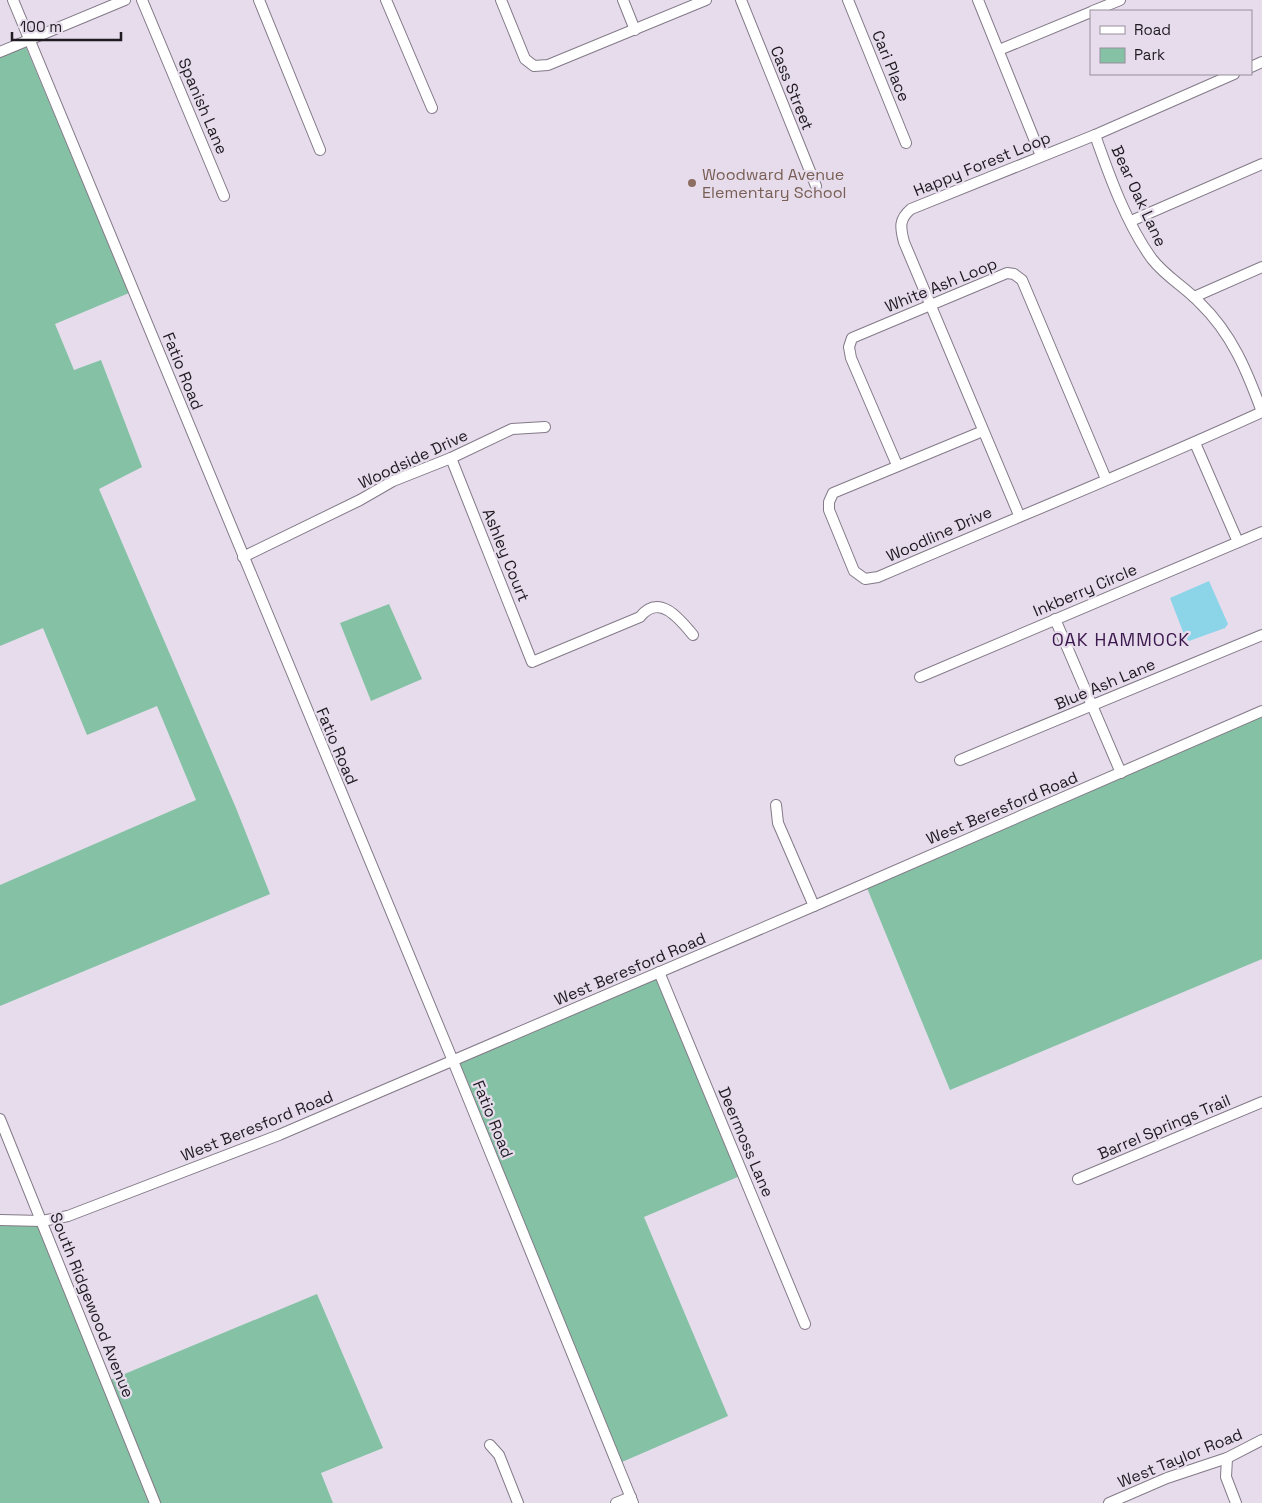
<svg xmlns="http://www.w3.org/2000/svg" width="1262" height="1503" font-family="'Space Grotesk',sans-serif">
<style>
.green{fill:#85c2a5}
.water{fill:#8cd5e9}
.lines{fill:none;stroke-linecap:round;stroke-linejoin:round}
.minor-casing{stroke:#837a88;stroke-width:12}
.minor{stroke:#fff;stroke-width:10}
.education-dot{fill:#8d6e63;stroke:#e6dcec;stroke-width:2}
.labels{text-anchor:middle;dominant-baseline:central;stroke-width:4.5;stroke-linejoin:round;paint-order:stroke}
.street-label{font-size:16px;fill:#1f1b21;stroke:#e6dcec}
.education-label{font-size:16px;fill:#785e54;stroke:#e6dcec;text-anchor:start}
.neighbourhood-label{font-size:18px;letter-spacing:1px;fill:#3d184e;stroke:#e6dcec}
</style>
<rect width="100%" height="100%" fill="#e6dcec"/>
<g class="green">
<path d="M26,47L129,293L55,324L74,370L101,360L142,467L99,489L236,808L270,894L0,1006V885L196,800L157,706L87,735L43,628L0,646V57Z"/>
<path d="M389,604L422,679L371,701L340,623Z"/>
<path d="M1262,716V959L950,1090L867,888Z"/>
<path d="M657,978L740,1176L644,1217L728,1416L622,1462L458,1063Z"/>
<path d="M0,1224L39,1225L152,1503H0Z"/>
<path d="M317,1294L383,1448L321,1473L333,1503H159L110,1380Z"/>
</g>
<path class="water" d="M1209,581L1228,624L1225,628L1189,641L1185,637L1170,598Z"/>
<g class="lines">
<defs>
<g id="minor">
<path d="M13,0L453,1061L633,1503"/>
<path d="M142,0L224,196"/>
<path d="M259,0L320,150"/>
<path d="M386,0L432,108"/>
<path d="M501,0L525,59L534,66L548,65L706,0"/>
<path d="M623,0L635,30"/>
<path d="M741,0L816,186"/>
<path d="M848,0L906,143"/>
<path d="M978,0L1041,156"/>
<path d="M1093,11L1120,0"/>
<path d="M999,50L1091,12"/>
<path d="M0,52L125,0"/>
<path d="M1251,67L1262,62"/>
<path d="M1095,135C1109,175 1127,225 1152,259C1166,277 1185,287 1200,303C1232,334 1247,371 1262,412"/>
<path d="M1131,221L1262,164"/>
<path d="M1194,297L1262,267"/>
<path d="M983,431L833,493L829,502V510L854,571L865,579L878,577C1005,522 1135,470 1262,412"/>
<path d="M1195,443L1238,542"/>
<path d="M451,458L532,662L640,617C659,593 679,618 693,635"/>
<path d="M897,465L851,358L849,347L852,338L1007,273L1014,274L1022,280L1106,479"/>
<path d="M1019,515L904,242C900,227 899,219 911,209L1095,135L1234,74"/>
<path d="M243,557L360,500L393,481L451,458L512,429L545,427"/>
<path d="M1055,619L1121,773"/>
<path d="M920,677L1262,532"/>
<path d="M960,760L1262,635"/>
<path d="M776,805L778,823L814,906"/>
<path d="M659,972L805,1324"/>
<path d="M0,1119L155,1503"/>
<path d="M1078,1179L1262,1102"/>
<path d="M0,1220L42,1221L68,1216L279,1135L814,906L1262,711"/>
<path d="M490,1445L499,1455L518,1503"/>
<path d="M1227,1458L1226,1477L1236,1503"/>
<path d="M616,1503L631,1497"/>
<path d="M1109,1503L1167,1478L1227,1458L1262,1440"/>
</g>
</defs>
<use href="#minor" class="minor-casing"/>
<use href="#minor" class="minor"/>
</g>
<circle class="education-dot" cx="692" cy="183" r="5"/>
<g class="labels">
<g class="street-label">
<text transform="translate(891 66) rotate(68)">Cari Place</text>
<text transform="translate(792 88) rotate(68)">Cass Street</text>
<text transform="translate(203 106) rotate(67)">Spanish Lane</text>
<text transform="translate(982 164) rotate(-22)">Happy Forest Loop</text>
<text transform="translate(1139 196) rotate(65)">Bear Oak Lane</text>
<text transform="translate(941 285) rotate(-22)">White Ash Loop</text>
<text transform="translate(183 371) rotate(68)">Fatio Road</text>
<text transform="translate(413 459) rotate(-25)">Woodside Drive</text>
<text transform="translate(939 534) rotate(-24)">Woodline Drive</text>
<text transform="translate(506 555) rotate(68)">Ashley Court</text>
<text transform="translate(1085 590) rotate(-23)">Inkberry Circle</text>
<text transform="translate(1105 684) rotate(-23)">Blue Ash Lane</text>
<text transform="translate(337 746) rotate(67)">Fatio Road</text>
<text transform="translate(1002 808) rotate(-23)">West Beresford Road</text>
<text transform="translate(630 969) rotate(-23)">West Beresford Road</text>
<text transform="translate(493 1119) rotate(68)">Fatio Road</text>
<text transform="translate(257 1126) rotate(-22)">West Beresford Road</text>
<text transform="translate(1164 1127) rotate(-23)">Barrel Springs Trail</text>
<text transform="translate(746 1142) rotate(67)">Deermoss Lane</text>
<text transform="translate(92 1305) rotate(68)">South Ridgewood Avenue</text>
<text transform="translate(1180 1458) rotate(-22)">West Taylor Road</text>
</g>
<g class="education-label">
<text x="702" y="174">Woodward Avenue<tspan x="702" dy="18">Elementary School</tspan></text>
</g>
<g class="neighbourhood-label">
<text x="1121" y="639">OAK HAMMOCK</text>
</g>
</g>
<rect x="1090" y="10" width="162" height="65" fill="#e6dcec" stroke="#968f9b"/>
<rect x="1100" y="26" width="25" height="8" fill="#ffffff" stroke="#968f9b"/>
<text x="1134" y="35" font-size="15" fill="#1f1b21">Road</text>
<rect x="1100" y="48" width="25" height="15" fill="#85c2a5" stroke="#968f9b"/>
<text x="1134" y="60" font-size="15" fill="#1f1b21">Park</text>
<path d="M12 32v8h109v-8" fill="none" stroke="#1f1b21" stroke-width="2.5"/>
<text x="20" y="32" font-size="15" fill="#1f1b21" stroke="#e6dcec" stroke-width="4" paint-order="stroke">100 m</text>
</svg>
